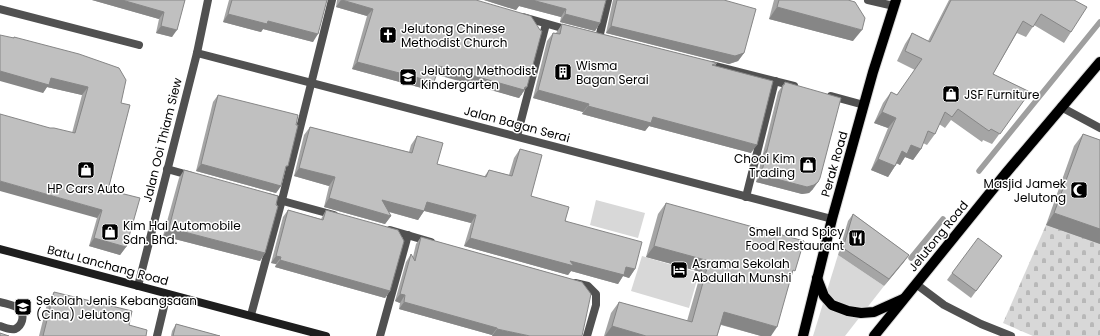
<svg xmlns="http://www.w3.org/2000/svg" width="1100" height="336" font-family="Poppins,sans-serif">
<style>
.grass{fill:#d8d8d8}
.cemetery{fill:url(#cemetery-stones)}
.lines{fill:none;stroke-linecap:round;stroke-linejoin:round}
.stream{stroke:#9f9f9f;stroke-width:5.5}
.primary-casing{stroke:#dbdbdb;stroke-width:12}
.lane{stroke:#515151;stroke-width:8}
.street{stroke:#515151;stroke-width:8}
.secondary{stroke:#1e1e1e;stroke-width:8}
.primary{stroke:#000;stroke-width:10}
.wall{fill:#a5a5a5}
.shaded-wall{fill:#868686}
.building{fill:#c0c0c0;stroke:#868686}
.labels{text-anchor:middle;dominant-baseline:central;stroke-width:3;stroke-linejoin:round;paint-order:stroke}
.poi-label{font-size:12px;fill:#000;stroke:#fff;text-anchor:start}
.street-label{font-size:12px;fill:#000;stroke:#fff}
</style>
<defs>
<pattern id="cemetery-stones" width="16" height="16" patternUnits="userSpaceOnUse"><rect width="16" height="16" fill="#d8d8d8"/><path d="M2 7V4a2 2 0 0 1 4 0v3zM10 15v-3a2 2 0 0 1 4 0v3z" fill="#b8b8b8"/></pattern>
</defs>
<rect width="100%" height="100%" fill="#fff"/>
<g class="grass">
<path d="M596,200L645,213L638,238L590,225Z"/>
<path d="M838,255L884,286L845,336H813Z"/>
<path d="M642,256L699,273L689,308L631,291Z"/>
</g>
<path class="cemetery" d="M1046,225L1100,244V336H1033L1003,323Z"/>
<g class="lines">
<g class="stream">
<path d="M979,171L1100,22"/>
<path d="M911,258L943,219"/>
</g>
<defs>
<g id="primary">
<path d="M817,278L824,296L832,305L848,311L861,313L874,312L903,299"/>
<path d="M803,336L832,219L873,72L896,0"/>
<path d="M874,336L1006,173L1100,62"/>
</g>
</defs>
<use href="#primary" class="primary-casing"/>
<g class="lane">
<path d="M523,17L569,30"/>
<path d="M599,38L608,0"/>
<path d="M711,65L794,86"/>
<path d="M831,96L864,105"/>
<path d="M517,136L546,24"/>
<path d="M167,169L192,176"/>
<path d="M268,197L334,215"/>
<path d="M746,197L775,81"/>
<path d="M390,230L431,242"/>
<path d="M575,283L588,286L596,294V305L587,336"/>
<path d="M0,302C6,304 16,305 20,310C25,316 22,326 15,329C10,330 5,328 0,326"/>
<path d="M251,315L282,200L332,0"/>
<path d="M380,336L408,235"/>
</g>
<g class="street">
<path d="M868,0L894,6"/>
<path d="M0,9L139,45"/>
<path d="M197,53L832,219"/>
<path d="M1061,107L1100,128"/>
<path d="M916,284L944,305L981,324L1011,336"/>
<path d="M138,286L197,53L208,0"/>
<path d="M157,336L167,294"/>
</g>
<path class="secondary" d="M0,249L326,336"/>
<use href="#primary" class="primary"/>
</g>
<g class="wall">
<path d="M92,0H185L172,37L156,33L159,19Z"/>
<path d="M229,0H328L326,3L313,42L263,29L261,32L223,22Z"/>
<path d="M337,0H476L522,95H521L519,98L437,74L429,90L352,69L367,16L336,7Z"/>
<path d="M484,0H606L600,23L595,31L560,22L561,17L519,6L516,10Z"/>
<path d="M613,0H724L744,53L738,61L729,64L606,33Z"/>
<path d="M774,0H848L853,41L769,19Z"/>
<path d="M949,0H1074L1071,32L1064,43L1034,25L1026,37L1017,33L993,74L1030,92L992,144L983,140L982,142L951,120L945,128L939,124L935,134L927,145L923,143L921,149L913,160L905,157L900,165L897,163L888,177L871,170L888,128L874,123L883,103L891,92L897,95L915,70L897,61L905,44L912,33L928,41Z"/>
<path d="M562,24L717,63L715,66L751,153L649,126L645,131L582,114L583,112L533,98L547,41L553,33H556Z"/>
<path d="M14,37L121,103L108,190L126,247L120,255L89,246L97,218L50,128L72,133L82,95L47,87L43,93L13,38Z"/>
<path d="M785,82L813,189L809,193L802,194L756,182L778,92Z"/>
<path d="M218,95L284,171L281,186L276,193L196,171L213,102Z"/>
<path d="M310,127L409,152L411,145L417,136L437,164L484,177L489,170L509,175L514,158L520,149L531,196L635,269L629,278L623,276L618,284L571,271L568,275L464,246L471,223L424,211L418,220L389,212L391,216L385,224L324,207L329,186L294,176L304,135Z"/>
<path d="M1083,134L1100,140V244L1046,225L1074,146Z"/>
<path d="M184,170L265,253L260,261L163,236L179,178Z"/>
<path d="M666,203L792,276L761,336L721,325L717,336H604L611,313L619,302L687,321L701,272L646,257L658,214Z"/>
<path d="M288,210L321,219L326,210L390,291L385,298L275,267L276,264L271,263L283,217Z"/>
<path d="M853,214L909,255L884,286L838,255L848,221Z"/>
<path d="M421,237L582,282L492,336V335L399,309L400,303L395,301L406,262L411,254L413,257L416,244Z"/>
<path d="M1002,256L971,298L947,280L952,273Z"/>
<path d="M54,292L129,325L146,336H39L48,300Z"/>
<path d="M176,324L220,336H171L172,331Z"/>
</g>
<g class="shaded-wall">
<path d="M92,0H122L164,12L159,19Z"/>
<path d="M341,0L373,9L367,16L336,7Z"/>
<path d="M484,0H532L566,9L561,17L519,6L516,10Z"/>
<path d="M777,7L862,30L853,41L769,19Z"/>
<path d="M228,14L268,21L318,34L313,42L263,29L261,32L223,22Z"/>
<path d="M565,14L600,23L595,31L560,22Z"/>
<path d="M161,26L177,30L172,37L156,33Z"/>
<path d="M611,26L744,53L738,61L729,64L606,33Z"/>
<path d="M357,62L434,82L429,90L352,69Z"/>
<path d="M439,66L527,87L519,98L434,74Z"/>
<path d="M0,71L51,78L88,87L82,95L47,87L43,93L0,81Z"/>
<path d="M538,90L589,104L583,112L533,98Z"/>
<path d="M588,106L653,117L757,145L751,153L649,126L645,131L582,114Z"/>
<path d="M882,112L896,118L888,128L874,123Z"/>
<path d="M911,145L921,149L913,160L905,157L900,165L894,162L902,151Z"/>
<path d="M767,149H768L763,156H762Z"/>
<path d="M878,159L895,166L888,177L871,170Z"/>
<path d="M201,164L281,186L276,193L196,171Z"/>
<path d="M299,168L335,177L329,186L294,176Z"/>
<path d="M761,175L818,182L813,189L809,193L802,194L756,182Z"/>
<path d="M0,181L102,210L97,218L0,191Z"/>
<path d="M329,198L391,216L385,224L324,207Z"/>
<path d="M382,200L424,211L418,220L376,208Z"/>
<path d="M427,202L476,215L471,223L421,210Z"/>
<path d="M1054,213L1100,229V244L1046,225Z"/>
<path d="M169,228L265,253L260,261L163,236Z"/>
<path d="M94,238L126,247L120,255L89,246Z"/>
<path d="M470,238L570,261L626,267L635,269L629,278L623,276L618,284L571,271L568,275L464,246Z"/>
<path d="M654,246L709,261L701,272L646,257Z"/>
<path d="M909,255L904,262L884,286L889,279Z"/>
<path d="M276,256L281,257L276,264L271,263Z"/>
<path d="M280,260L390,291L385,298L275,267Z"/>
<path d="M400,294L405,295L400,303L395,301Z"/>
<path d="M404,302L497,328L492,335L399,309Z"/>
<path d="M724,312L777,327L771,336H761L716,323Z"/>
<path d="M612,326L646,336H605Z"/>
<path d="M497,329L530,336H492Z"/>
</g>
<g class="building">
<path d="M122,0H185L177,30L161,26L164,12Z"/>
<path d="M232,0H327L318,34L268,21L267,24L228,14Z"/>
<path d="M342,0H476L531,16L540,30L542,31L527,87H525L524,90L439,66L434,82L357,62L373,9Z"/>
<path d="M532,0H606L600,23L565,14L566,9Z"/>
<path d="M617,0H724L756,9L744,53L735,56L611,26Z"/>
<path d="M779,0H848L855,2L865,18L862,30L777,7Z"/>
<path d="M951,0H1074L1087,7L1071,32L1041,14L1033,27L1023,21L993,74L1030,92L1000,134L991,129L989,131L958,109L952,117L945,112L935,134L928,131L921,149L911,145L907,154L902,151L895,166L878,159L896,118L882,112L891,92L897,95L922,59L905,51L912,33L930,42Z"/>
<path d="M562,24L717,63L712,65L773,81L757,145L653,117L651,123L588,106L589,104L538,90L553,33L560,34Z"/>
<path d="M0,35L14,38V37L79,54L119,68L126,80L121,103L130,105L108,190L140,198L126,247L94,238L102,210L0,181V114L50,128H54L75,133L88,87L51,78L49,85L0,71Z"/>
<path d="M785,82L841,98L820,178L818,182L814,185L807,187L761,175L783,85H784Z"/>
<path d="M218,95L298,115L296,125H298L288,166H286L281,186L201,164Z"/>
<path d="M310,127L412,153L417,136L443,143L437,164L486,177L489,170L512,176L520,149L542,155L531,196L569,207L565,221L642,242L635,269L626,267L624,275L570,261L574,266L470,238L476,215L427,202L424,211L382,200L391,216L329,198L335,177L299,168Z"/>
<path d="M1083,134L1100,140V229L1054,213Z"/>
<path d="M184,170L278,196L276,205L278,206L265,253L169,228Z"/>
<path d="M666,203L804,241L795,271L793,270L777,327L724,312L717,336H646L612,326L619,302L692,322L709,261L654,246Z"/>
<path d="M288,210L323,220L326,210L398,230L404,241L390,291L280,260L281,257L276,256Z"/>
<path d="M853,214L909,255L889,279L843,248Z"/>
<path d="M421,237L582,282L591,294L582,336H530L497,329V328L404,302L405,295L400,294L411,254L415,261Z"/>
<path d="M978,238L1002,256L976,291L952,273Z"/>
<path d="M54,292L132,311L129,325L147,330L146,336H43Z"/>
<path d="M176,324L220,336H173Z"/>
<path d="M0,333L9,336H0Z"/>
</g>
<defs>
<symbol id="church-square" viewBox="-11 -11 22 22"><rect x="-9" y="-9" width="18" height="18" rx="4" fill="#000" stroke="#fff"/><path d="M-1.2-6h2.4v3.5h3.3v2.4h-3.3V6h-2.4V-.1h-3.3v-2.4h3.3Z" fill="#fff"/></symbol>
<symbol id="building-square" viewBox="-11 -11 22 22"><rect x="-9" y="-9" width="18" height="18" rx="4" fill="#000" stroke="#fff"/><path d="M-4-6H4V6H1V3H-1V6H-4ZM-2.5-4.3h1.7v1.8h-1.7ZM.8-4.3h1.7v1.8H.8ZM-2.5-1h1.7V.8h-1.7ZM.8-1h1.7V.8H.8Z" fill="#fff"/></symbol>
<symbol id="school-square" viewBox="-11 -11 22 22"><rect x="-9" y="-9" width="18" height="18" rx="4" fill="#000" stroke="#fff"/><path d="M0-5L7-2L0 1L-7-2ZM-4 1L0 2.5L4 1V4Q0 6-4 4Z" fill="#fff"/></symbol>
<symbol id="shop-square" viewBox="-11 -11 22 22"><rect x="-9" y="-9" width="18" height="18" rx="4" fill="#000" stroke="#fff"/><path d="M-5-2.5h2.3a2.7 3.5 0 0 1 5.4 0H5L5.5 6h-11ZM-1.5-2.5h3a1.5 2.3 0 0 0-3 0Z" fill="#fff"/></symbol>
<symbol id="mosque-square" viewBox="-11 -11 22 22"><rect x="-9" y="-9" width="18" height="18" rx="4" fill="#000" stroke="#fff"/><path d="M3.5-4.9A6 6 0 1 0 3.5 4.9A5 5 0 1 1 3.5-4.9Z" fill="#fff"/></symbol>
<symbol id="restaurant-square" viewBox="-11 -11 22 22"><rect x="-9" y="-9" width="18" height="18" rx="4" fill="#000" stroke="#fff"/><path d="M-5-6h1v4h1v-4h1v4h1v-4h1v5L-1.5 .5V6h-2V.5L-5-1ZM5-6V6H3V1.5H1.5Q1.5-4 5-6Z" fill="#fff"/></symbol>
<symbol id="hotel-square" viewBox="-11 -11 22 22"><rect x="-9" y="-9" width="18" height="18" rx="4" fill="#000" stroke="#fff"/><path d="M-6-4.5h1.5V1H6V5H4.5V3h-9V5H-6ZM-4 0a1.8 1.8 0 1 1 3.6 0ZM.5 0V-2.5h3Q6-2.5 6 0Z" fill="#fff"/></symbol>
</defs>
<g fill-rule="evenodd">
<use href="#church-square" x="378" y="25" width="20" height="20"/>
<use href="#building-square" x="553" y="62" width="20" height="20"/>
<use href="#school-square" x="398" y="67" width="20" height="20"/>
<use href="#shop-square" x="941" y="84" width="20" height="20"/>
<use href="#shop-square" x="798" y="155" width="20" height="20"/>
<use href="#shop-square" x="76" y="160" width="20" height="20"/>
<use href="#mosque-square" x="1069" y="180" width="20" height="20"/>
<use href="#shop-square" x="100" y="222" width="20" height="20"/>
<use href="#restaurant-square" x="847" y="228" width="20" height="20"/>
<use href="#hotel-square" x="669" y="260" width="20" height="20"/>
<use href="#school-square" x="13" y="297" width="20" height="20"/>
</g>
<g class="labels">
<g class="poi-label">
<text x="401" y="28">Jelutong Chinese<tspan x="401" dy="14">Methodist Church</tspan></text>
<text x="576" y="65">Wisma<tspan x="576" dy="14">Bagan Serai</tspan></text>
<text x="421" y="70">Jelutong Methodist<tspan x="421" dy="14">Kindergarten</tspan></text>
<text x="964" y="94">JSF Furniture</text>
<text x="795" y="158" text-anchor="end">Chooi Kim<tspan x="795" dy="14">Trading</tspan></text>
<text x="1066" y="183" text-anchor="end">Masjid Jamek<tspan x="1066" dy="14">Jelutong</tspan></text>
<text x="86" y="188" text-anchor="middle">HP Cars Auto</text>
<text x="123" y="225">Kim Hai Automobile<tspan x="123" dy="14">Sdn. Bhd.</tspan></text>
<text x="844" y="231" text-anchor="end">Smell and Spicy<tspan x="844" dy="14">Food Restaurant</tspan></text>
<text x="692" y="263">Asrama Sekolah<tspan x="692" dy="14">Abdullah Munshi</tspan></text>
<text x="36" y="300">Sekolah Jenis Kebangsaan<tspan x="36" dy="14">(Cina) Jelutong</tspan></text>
</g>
<g class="street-label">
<text transform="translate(517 124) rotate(15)">Jalan Bagan Serai</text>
<text transform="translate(162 140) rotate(-76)">Jalan Ooi Thiam Siew</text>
<text transform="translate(834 164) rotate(-74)">Perak Road</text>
<text transform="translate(938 236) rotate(-51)">Jelutong Road</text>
<text transform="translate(108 265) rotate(15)">Batu Lanchang Road</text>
</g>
</g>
</svg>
